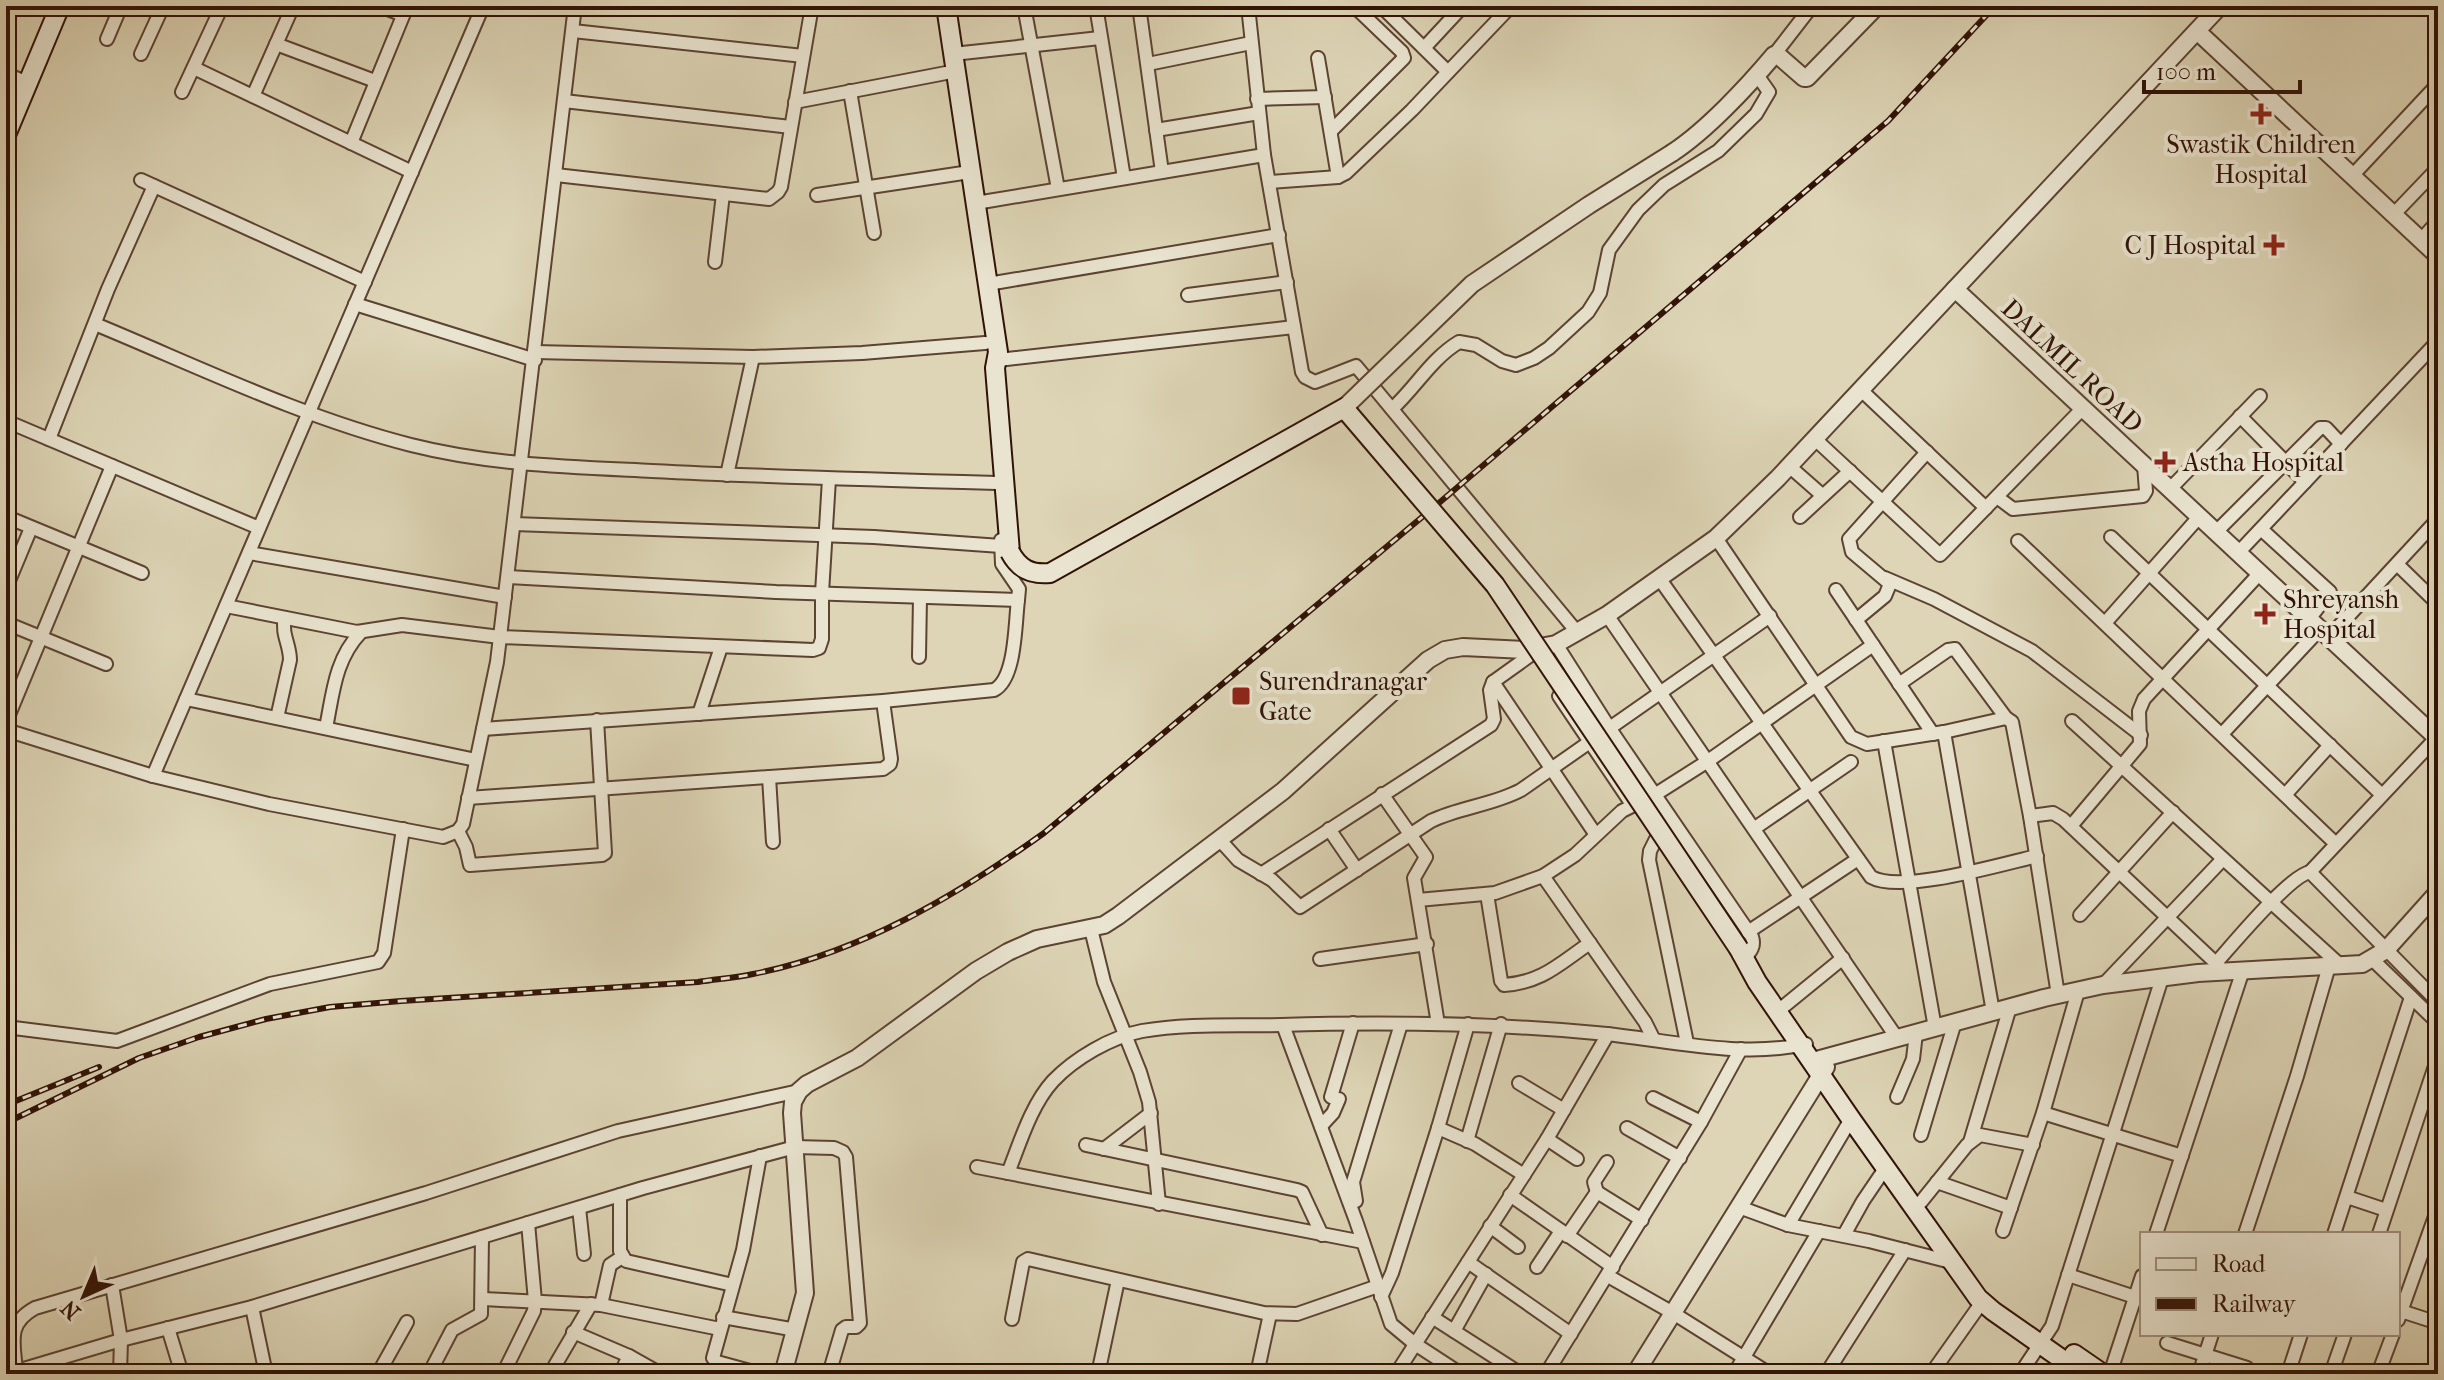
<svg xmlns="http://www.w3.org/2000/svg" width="2444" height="1380" font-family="'IM FELL French Canon',serif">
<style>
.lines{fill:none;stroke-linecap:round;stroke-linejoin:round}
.minor-casing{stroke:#5c4332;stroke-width:16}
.tertiary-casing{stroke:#5c4332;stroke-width:20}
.secondary-casing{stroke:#311206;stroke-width:22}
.minor{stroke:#e9e4d0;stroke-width:12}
.tertiary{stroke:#e9e4d0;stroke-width:16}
.secondary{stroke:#e9e4d0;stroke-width:18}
.rail-casing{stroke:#311206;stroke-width:6}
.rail{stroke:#e9e4d0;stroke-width:3;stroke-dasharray:9;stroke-linecap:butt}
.tertiary-bridge-casing{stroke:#5c4332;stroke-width:20;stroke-linecap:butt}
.secondary-bridge-casing{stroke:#311206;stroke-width:22;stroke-linecap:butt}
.tertiary-bridge{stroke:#e9e4d0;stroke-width:16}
.secondary-bridge{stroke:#e9e4d0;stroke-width:18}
.poi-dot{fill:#8f2418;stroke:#e9e4d0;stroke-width:3}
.labels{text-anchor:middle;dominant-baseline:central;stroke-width:8;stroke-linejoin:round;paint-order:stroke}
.poi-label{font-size:26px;fill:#311206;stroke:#e9e4d0;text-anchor:start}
.street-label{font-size:26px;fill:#311206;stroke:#e9e4d0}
</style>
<rect width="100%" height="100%" fill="#ddd5b6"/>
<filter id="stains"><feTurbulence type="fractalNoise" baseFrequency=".0025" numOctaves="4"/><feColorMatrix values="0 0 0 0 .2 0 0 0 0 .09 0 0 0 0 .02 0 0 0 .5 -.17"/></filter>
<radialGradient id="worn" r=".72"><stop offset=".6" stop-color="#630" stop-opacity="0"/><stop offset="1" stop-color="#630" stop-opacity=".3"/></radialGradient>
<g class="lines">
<defs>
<g id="minor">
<path d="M380,6L403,15"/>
<path d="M1024,6L1058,189"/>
<path d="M1096,6L1124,178"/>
<path d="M1139,6L1162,172"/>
<path d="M1248,6L1264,155L1302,372L1305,377L1315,382L1356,366L1577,632"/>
<path d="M1381,6L1448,72"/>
<path d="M573,31L803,56"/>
<path d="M107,39L121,6"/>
<path d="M276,44L375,81"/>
<path d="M1424,48L1463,6"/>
<path d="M141,54L163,6"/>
<path d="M953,54L1100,38"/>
<path d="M1774,55L1812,6"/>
<path d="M1318,58L1338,177"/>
<path d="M1148,64L1251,43"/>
<path d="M194,68L412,172"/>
<path d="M6,74L28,83"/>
<path d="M850,91L874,233"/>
<path d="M182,92L222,6"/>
<path d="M253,96L293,6"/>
<path d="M1257,99L1325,97"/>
<path d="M564,101L791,127"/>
<path d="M795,102L946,73"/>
<path d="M1156,130L1259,113"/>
<path d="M1331,131L1404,58L1402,52L1354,6"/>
<path d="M351,143L407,6"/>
<path d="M556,175L769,199L778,192L781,187L812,6"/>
<path d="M2352,176L2438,84"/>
<path d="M141,180L365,282"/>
<path d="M1269,182L1338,177L1346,173L1412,110L1511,6"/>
<path d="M817,195L963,173"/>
<path d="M976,203L1264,155"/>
<path d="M2394,214L2438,168"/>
<path d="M2421,240L2438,221"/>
<path d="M715,262L723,194"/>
<path d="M988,284L1279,235"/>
<path d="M1188,295L1287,282"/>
<path d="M355,304L535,360"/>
<path d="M95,324C199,367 301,417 411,445C490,465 571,467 652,471C767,477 882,480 997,483"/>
<path d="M535,352L753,357L862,353L985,343"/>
<path d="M998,360L1294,327"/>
<path d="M1861,390L1986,508"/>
<path d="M1392,409C1416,387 1431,359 1459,342L1476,345L1502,361L1516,365L1534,358L1549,348L1588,312L1600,293L1609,250L1638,210L1664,185L1718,151L1756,114L1769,92L1757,75"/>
<path d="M2240,416L2305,482"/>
<path d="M6,421L259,528"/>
<path d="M49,439L108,289L154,186"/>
<path d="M1815,439L1940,555L2083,408"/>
<path d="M1789,466L1822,495"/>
<path d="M727,475L753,357"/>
<path d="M2170,489L2260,396"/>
<path d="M1997,497L2013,509L2143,496L2146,491L2144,465"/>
<path d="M1800,517L1850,471"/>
<path d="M14,520L142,573"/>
<path d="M514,524L874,537L1001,546"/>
<path d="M2261,529L2330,592L2309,619"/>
<path d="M2216,532L2320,428H2326L2341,444"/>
<path d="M2111,537L2382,795"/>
<path d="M1716,538L1851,737L1867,744L1944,732L2006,718L2012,722L2030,816L2058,995"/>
<path d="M2018,541L2336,844"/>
<path d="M249,553L505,597"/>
<path d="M2238,553L2438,341"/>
<path d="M2397,564L2438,604"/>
<path d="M508,577L776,592L1018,600"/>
<path d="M1659,578L1871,877C1901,894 2002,864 2037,856"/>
<path d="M1885,578L1934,599L2032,651L2141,735"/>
<path d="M6,588L31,528"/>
<path d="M1836,590L1933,734"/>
<path d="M226,606L357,632L402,625L500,637L813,650L819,648L822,639V593L829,479"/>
<path d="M1607,615L1897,1038"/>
<path d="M1856,620L1885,596L1890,584L1852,552L1849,539L1927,452"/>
<path d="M6,623L106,664"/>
<path d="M2105,623L2199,517"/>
<path d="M2329,637L2438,519"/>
<path d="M1556,644L1610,729L1752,937C1755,946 1751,951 1745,958L1739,955"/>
<path d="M919,657L920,597"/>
<path d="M1493,682L1596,835"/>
<path d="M1899,684L1948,650L1955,649L2006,718"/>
<path d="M1559,696L1629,800"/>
<path d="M186,699L476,760"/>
<path d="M699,714L721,647"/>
<path d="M277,718L290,660C290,644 281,634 285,618"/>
<path d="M2072,721L2340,965"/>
<path d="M6,722L112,466"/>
<path d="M326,728C333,693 335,659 361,632"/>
<path d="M483,729L883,701L994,690C1016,679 1015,623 1018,600L1019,589L1002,564L1001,540"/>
<path d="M6,730L153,776L269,804L443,837L458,831L463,824L497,662L575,6"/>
<path d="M1944,732L1993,1012"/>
<path d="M2222,734L2320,629"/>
<path d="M1884,741L1935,1028"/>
<path d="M6,750L12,732"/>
<path d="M153,776L483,6"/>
<path d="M769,777L773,842"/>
<path d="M1382,794L1426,857L1414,878L1438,1024"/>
<path d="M2285,795L2330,745"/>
<path d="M468,798L883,769L890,764L891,759L883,701"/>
<path d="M2030,816L2053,813L2063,819L2219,966"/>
<path d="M2071,826L2140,744L2139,711L2144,699L2260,573"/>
<path d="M1755,828L1851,762"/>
<path d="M1329,829L1357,870"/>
<path d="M458,831L466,847L470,865L602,855L605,853L597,720"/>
<path d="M1219,839L1238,860L1272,880L1300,907L1431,821C1460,807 1493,805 1521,790L1770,616"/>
<path d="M1656,839L1650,851L1649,860L1687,1043"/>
<path d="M2310,872L2438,736"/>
<path d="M1261,874L1491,725L1494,719L1490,690L1493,682L1532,654"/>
<path d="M1543,876L1645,1022L1654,1040"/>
<path d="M1487,894L1501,981L1504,985C1543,982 1559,964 1590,943"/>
<path d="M1418,900L1495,893L1543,876L1575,855L1622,811L1656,794L1708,761L1873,645"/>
<path d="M2080,915L2173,812"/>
<path d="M1091,929L1104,982L1140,1072L1149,1102L1159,1204"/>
<path d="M1748,932L1858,859"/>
<path d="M1320,959L1427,944"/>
<path d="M2373,960L2438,1023"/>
<path d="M2216,963C2233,944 2289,876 2310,872L2438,1002"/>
<path d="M2103,985L2223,859"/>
<path d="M1778,1011L1843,958"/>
<path d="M1283,1025L1356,1221L1391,1324L1415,1344L1461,1374"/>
<path d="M6,1027L117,1041L270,984L378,962L384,953L403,829"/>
<path d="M1519,1083L1564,1110"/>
<path d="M1331,1097L1353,1023"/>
<path d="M1897,1097L1913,1059L1916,1033"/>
<path d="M1653,1098L1701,1122"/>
<path d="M2043,1113L2182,1156"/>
<path d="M1321,1126L1333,1113L1339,1099"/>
<path d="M1438,1128L1475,1144L1524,1175"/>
<path d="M1627,1128L1680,1158"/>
<path d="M1921,1135L1955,1022"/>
<path d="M1547,1139L1577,1159"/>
<path d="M1467,1141L1501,1024"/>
<path d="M1970,1142L2010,1007"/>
<path d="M1086,1145L1297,1190L1302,1192L1322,1235"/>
<path d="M1104,1149L1151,1113"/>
<path d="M760,1156L743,1250L713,1358L717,1362L761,1374"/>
<path d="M977,1167L1363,1242"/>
<path d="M1008,1173C1020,1143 1031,1105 1053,1081C1075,1058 1111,1037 1142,1031C1187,1023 1235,1026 1281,1025C1386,1022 1491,1023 1596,1033C1665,1039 1737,1059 1806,1044"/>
<path d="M1937,1182L2011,1208"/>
<path d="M1597,1192L1594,1182L1607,1162"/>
<path d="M620,1195V1251L626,1261L733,1285"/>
<path d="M1510,1195L1613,1267"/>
<path d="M2347,1197L2386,1210"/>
<path d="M1356,1201L1353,1182L1401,1024"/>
<path d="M1921,1202L1967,1145L1980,1135L2033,1145"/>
<path d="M1739,1207L1788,1225L1869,1241L1951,1262"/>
<path d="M579,1208L584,1254"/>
<path d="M1788,1225L1851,1119"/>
<path d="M1490,1226L1518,1247"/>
<path d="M2003,1231L2043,1113L2078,991"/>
<path d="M2156,1234L2243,970"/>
<path d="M2245,1234L2297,1076L2329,966"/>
<path d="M2334,1234L2411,997"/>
<path d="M2379,1234L2438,1057"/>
<path d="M1844,1235L1863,1201L1886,1167"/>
<path d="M1567,1236L1597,1192L1642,1220"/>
<path d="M1468,1262L1571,1334"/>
<path d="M1537,1267L1561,1231"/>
<path d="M2068,1275L2135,1297"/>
<path d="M1608,1276L1673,1313L1770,1374"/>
<path d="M112,1285L121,1340L120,1374"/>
<path d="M1381,1297L1392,1273L1438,1128L1468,1024"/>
<path d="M483,1299L601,1305L720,1329"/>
<path d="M601,1305L610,1265L622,1257"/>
<path d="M252,1307L266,1374"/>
<path d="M2401,1311L2438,1323"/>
<path d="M723,1317L796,1330"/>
<path d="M1432,1317L1521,1374"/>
<path d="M1012,1319L1023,1262L1028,1259L1264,1313L1297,1314L1378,1286"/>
<path d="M2398,1320L2438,1208"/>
<path d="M168,1328L182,1374"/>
<path d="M1454,1331L1486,1274"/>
<path d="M573,1332L629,1356L661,1374"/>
<path d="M2167,1343L2247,1368"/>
<path d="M16,1371C14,1343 6,1324 35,1308L426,1193L618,1131L799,1091"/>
<path d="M1042,1373L1043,1374"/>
<path d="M7,1374L121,1340L252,1307L643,1188L795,1147L834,1148L843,1152L846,1157L860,1323L856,1327H846L842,1330L829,1374"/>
<path d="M378,1374L407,1322"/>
<path d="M429,1374L452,1330L481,1314L482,1237"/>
<path d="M503,1374L534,1311L535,1301L528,1223"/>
<path d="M550,1374L591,1304"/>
<path d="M620,1374L629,1356"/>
<path d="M1098,1374L1118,1280"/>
<path d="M1257,1374L1270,1314"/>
<path d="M1396,1374L1547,1139L1608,1034"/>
<path d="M1546,1374L1701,1122L1741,1049"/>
<path d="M1734,1374L1819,1231"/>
<path d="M1826,1374L1905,1250"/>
<path d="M1931,1374L1982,1302"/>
<path d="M2020,1374L2052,1326L2162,978"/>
<path d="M2110,1374L2142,1276"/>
<path d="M2199,1374L2212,1334"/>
<path d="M2288,1374L2301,1334"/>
<path d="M2331,1374L2345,1334"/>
<path d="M2378,1374L2393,1334"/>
</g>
<g id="tertiary">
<path d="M2197,31L2438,256"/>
<path d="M1672,153C1706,131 1748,86 1774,55L1780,57L1804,78H1807L1877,6"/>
<path d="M1955,289L2438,739"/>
<path d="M1813,1061L2044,998L2103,985L2198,973L2362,964L2386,950L2438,892"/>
<path d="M783,1374L805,1293L792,1113L793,1102L799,1091L807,1084L857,1058L976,971L1008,952L1037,939L1104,925L1118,916L1283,791L1428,660L1445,650L1463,647L1525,650L1556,644L1607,615L1716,538L1778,478L2220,6"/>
<path d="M1635,1374L1826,1067"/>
</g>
<g id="secondary">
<path d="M946,6L998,352L995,368L1010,552"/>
<path d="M6,135L60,6"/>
<path d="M1739,949L1757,982L1851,1119L1978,1298L1993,1311L2083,1374"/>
<path d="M2074,1354L2103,1374"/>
</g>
</defs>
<use href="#minor" class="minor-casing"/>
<use href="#tertiary" class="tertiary-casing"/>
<use href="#secondary" class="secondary-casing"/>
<use href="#minor" class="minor"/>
<use href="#tertiary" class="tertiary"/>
<use href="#secondary" class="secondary"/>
<defs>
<g id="rail">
<path d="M6,1105L99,1067"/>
<path d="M6,1123L139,1058L199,1037L266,1019L330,1007L401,1001L698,982C716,979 735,978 753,974C860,953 956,896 1044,833L1433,508L1888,121L1995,6"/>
</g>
</defs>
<use href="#rail" class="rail-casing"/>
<use href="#rail" class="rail"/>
<defs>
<path id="tertiary-bridge" d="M1344,408L1472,284L1589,205L1672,153"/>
<path id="secondary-bridge" d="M1010,552C1019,569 1031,575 1050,573L1344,408L1495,585L1739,949"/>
</defs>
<use href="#tertiary-bridge" class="tertiary-bridge-casing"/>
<use href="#secondary-bridge" class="secondary-bridge-casing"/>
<use href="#tertiary-bridge" class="tertiary-bridge"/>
<use href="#secondary-bridge" class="secondary-bridge"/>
</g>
<g class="poi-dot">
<path d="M2257 102h8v8h8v8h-8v8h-8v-8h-8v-8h8z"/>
<path d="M2270 233h8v8h8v8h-8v8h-8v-8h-8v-8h8z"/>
<path d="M2161 450h8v8h8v8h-8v8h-8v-8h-8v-8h8z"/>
<path d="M2261 602h8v8h8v8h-8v8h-8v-8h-8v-8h8z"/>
<rect x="1231" y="686" width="20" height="20" rx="4"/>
</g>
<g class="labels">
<g class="poi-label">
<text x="2261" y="144" text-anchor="middle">Swastik Children<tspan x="2261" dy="30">Hospital</tspan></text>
<text x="2256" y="245" text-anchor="end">C J Hospital</text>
<text x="2183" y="462">Astha Hospital</text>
<text x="2283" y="599">Shreyansh<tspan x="2283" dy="30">Hospital</tspan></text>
<text x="1259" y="681">Surendranagar<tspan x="1259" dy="30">Gate</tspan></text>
</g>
<g class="street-label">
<text transform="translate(2072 366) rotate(43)">DALMIL ROAD</text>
</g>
</g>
<rect width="2444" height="1380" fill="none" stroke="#ddd5b6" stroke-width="32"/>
<rect x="8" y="8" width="2428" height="1364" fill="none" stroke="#311206" stroke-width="4"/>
<rect x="16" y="16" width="2412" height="1348" fill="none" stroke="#311206" stroke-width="2"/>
<rect x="2140" y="1232" width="260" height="104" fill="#e9e4d0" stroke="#9f907f" stroke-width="2"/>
<rect x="2156" y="1258" width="40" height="12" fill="#e9e4d0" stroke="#9f907f" stroke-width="2"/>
<text x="2212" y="1272" font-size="24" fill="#311206">Road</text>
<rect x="2156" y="1298" width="40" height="12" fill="#311206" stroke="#9f907f" stroke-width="2"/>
<text x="2212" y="1312" font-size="24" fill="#311206">Railway</text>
<g transform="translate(84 1296) rotate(224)" stroke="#e9e4d0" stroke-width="6" paint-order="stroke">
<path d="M0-6L14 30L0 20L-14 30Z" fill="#311206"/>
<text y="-12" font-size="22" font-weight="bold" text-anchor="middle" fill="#311206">N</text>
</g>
<path d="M2144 80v12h156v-12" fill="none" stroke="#311206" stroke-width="4"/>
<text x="2156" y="80" font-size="24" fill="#311206" stroke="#e9e4d0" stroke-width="6" paint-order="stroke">100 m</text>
<rect width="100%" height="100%" filter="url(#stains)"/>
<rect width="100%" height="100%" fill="url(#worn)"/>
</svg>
